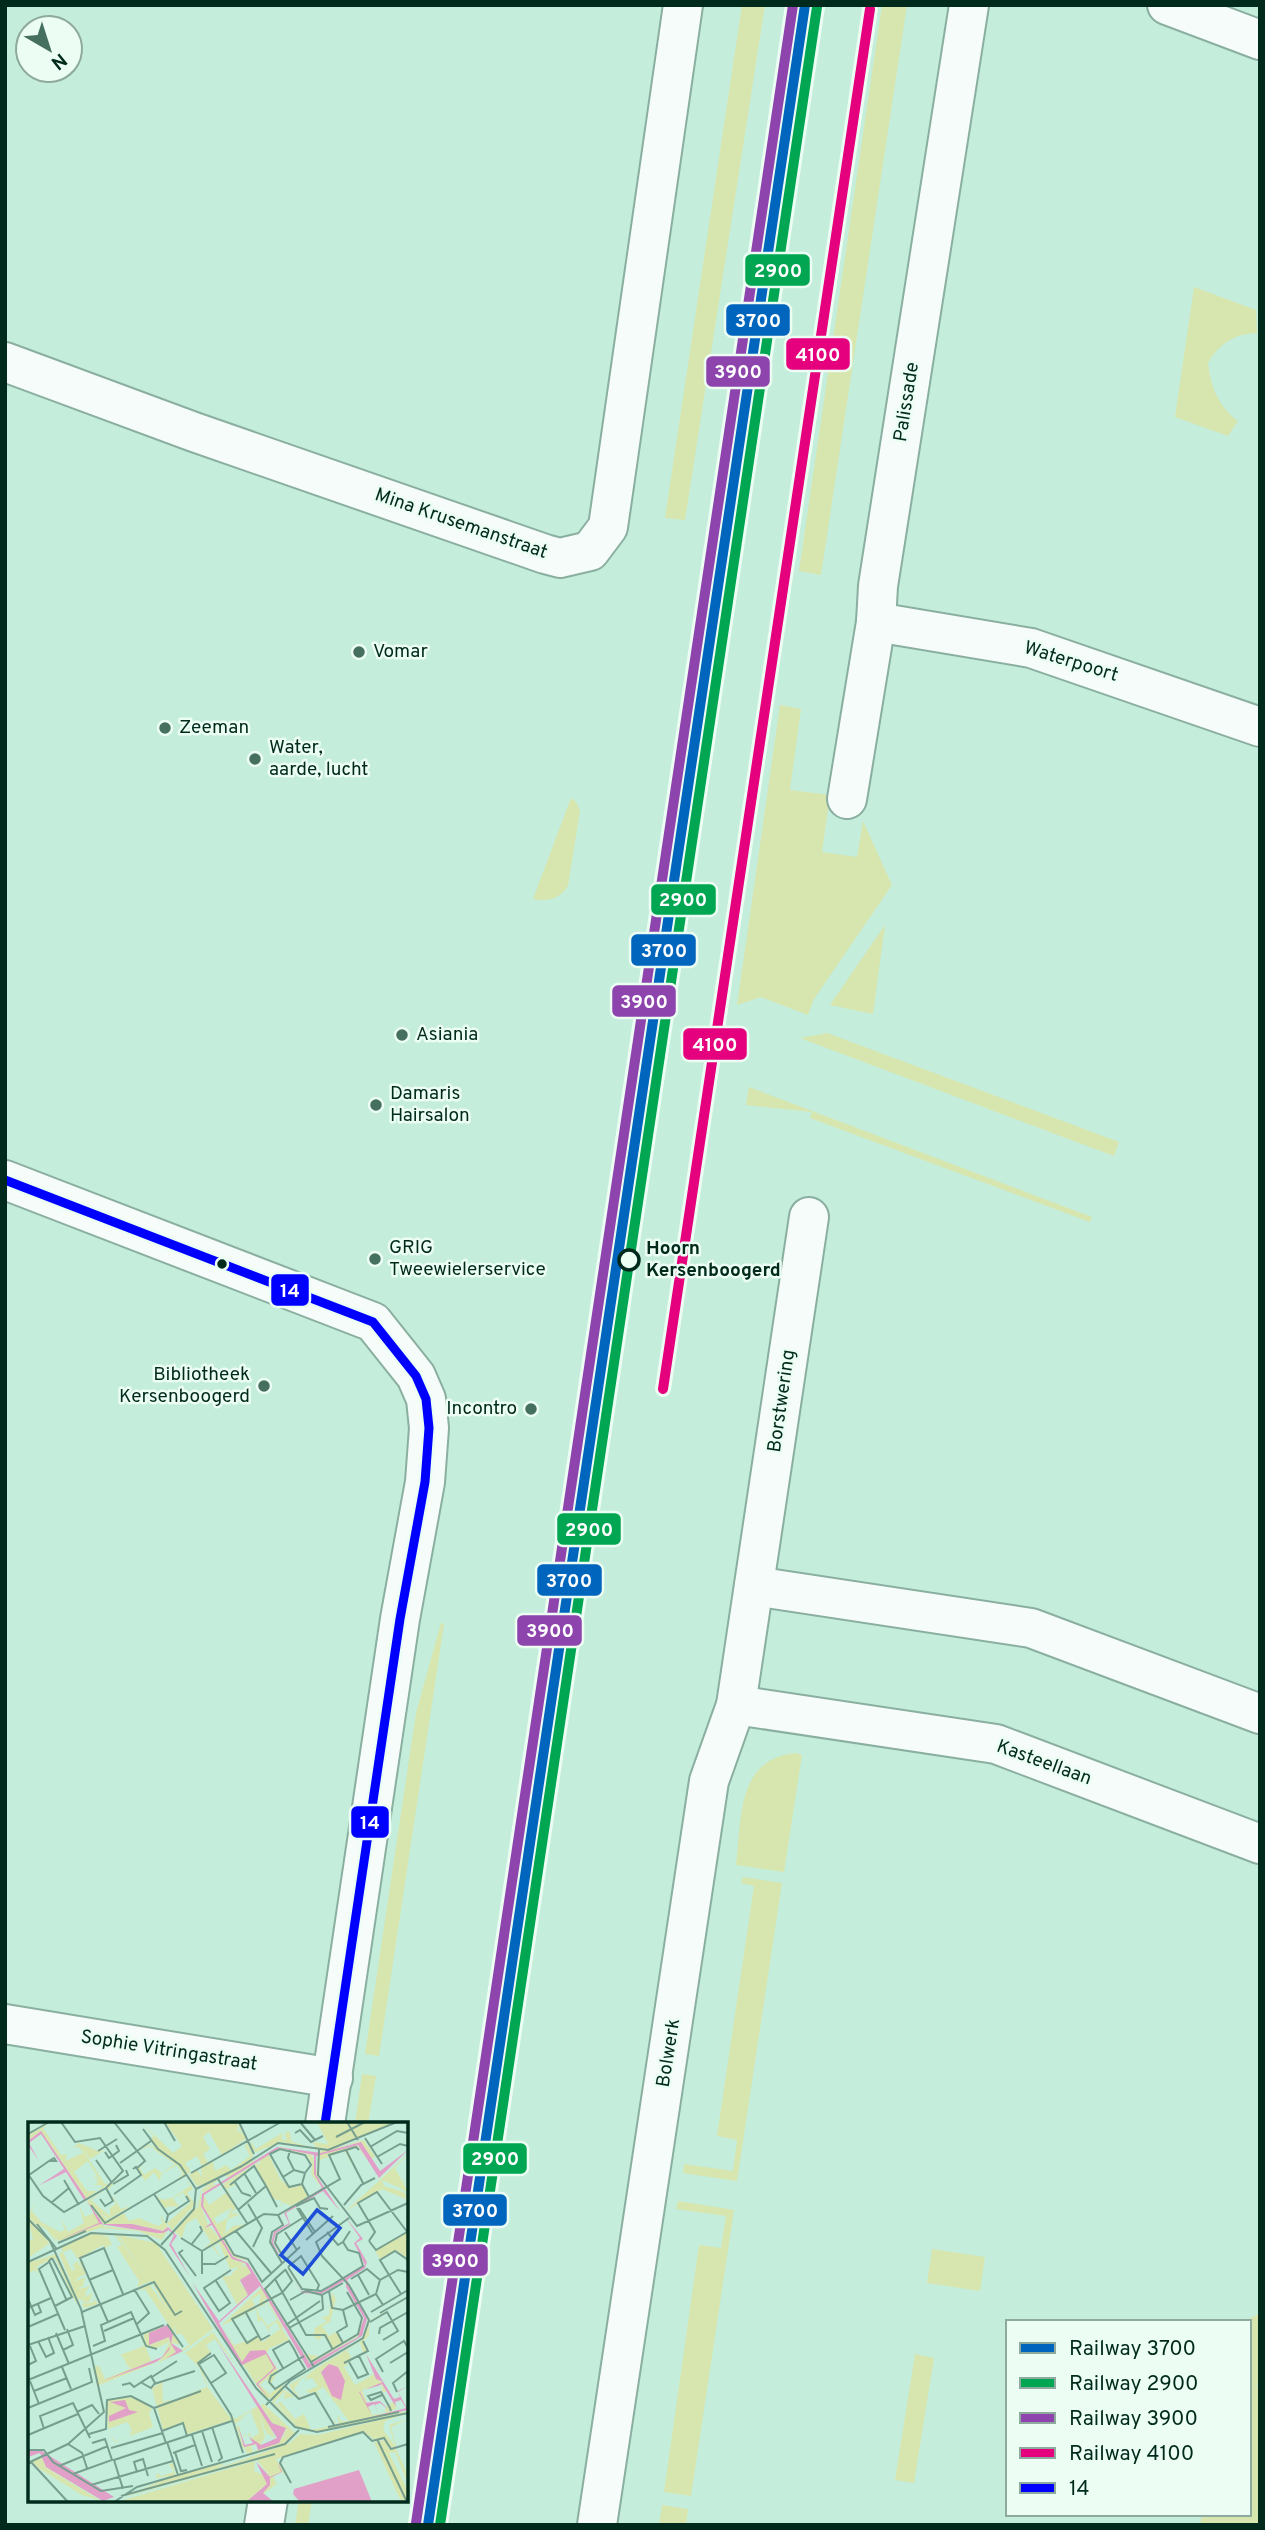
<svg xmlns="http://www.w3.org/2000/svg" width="1265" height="2530" font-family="Overpass,sans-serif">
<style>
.green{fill:#d7e6ae}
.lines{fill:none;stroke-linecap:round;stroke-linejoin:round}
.minor-casing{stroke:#8aafa0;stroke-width:42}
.tertiary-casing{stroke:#8aafa0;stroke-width:42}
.minor{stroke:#f6fcfa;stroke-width:38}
.tertiary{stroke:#f6fcfa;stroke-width:38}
.bus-1-casing{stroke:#ecfdf4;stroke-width:14}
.bus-1{stroke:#00f;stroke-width:9}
.rail-1-casing{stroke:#ecfdf4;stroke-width:16}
.rail-2-casing{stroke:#ecfdf4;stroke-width:16}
.rail-3-casing{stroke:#ecfdf4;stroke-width:16}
.rail-4-casing{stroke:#ecfdf4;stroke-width:16}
.rail-1{stroke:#0065bd;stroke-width:10}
.rail-2{stroke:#00a651;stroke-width:10}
.rail-3{stroke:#8e44ad;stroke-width:10}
.rail-4{stroke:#e5007d;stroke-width:10}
.poi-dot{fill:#456f5f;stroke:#ecfdf4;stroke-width:2.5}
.stop-dot{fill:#ecfdf4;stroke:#002b1c;stroke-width:3.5}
.bus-dot{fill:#002b1c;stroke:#ecfdf4;stroke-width:2.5}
.labels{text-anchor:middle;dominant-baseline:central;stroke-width:5;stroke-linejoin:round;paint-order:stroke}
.street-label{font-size:19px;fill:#002b1c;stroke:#ecfdf4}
.poi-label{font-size:19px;fill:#002b1c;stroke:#ecfdf4;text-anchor:start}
.stop-label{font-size:19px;font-weight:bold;fill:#002b1c;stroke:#ecfdf4;text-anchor:start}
.inset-road{fill:none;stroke:#769f8f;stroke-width:2}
.view{fill:#1d4ed8;fill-opacity:0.15;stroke:#1d4ed8;stroke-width:3.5}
.inset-edge{fill:none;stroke:#002b1c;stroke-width:3.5}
.line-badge{stroke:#ecfdf4;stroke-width:2.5}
.badge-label{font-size:19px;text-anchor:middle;font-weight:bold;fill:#fff}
</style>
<rect width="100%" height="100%" fill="#c5eddb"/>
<g class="green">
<path d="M742,5H765L685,520L665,518Z"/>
<path d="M882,5H907L821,575L799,571Z"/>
<path d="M1194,287L1256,310L1257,333C1234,334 1220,343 1208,363C1211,387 1218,406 1238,421L1228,436L1175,417Z"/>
<path d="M780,705L801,709L790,790L830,795L822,852L857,857L863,821L892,885L814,999L808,1015L761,997L737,1005Z"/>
<path d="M571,798L576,802L580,811L568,886C559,899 549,902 533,899Z"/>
<path d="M885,925L873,1014L830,1005Z"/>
<path d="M827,1033L1119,1142L1114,1156L800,1038Z"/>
<path d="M749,1087L1092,1217L1090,1222L810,1118L812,1112L746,1105Z"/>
<path d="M441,1623L444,1624L379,2056L365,2054L416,1713Z"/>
<path d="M796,1753L802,1755L784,1872L736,1865C742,1818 736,1759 796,1753Z"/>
<path d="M743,1877L782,1883L737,2181L683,2173L684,2164L733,2171L737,2140L717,2136L754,1886L741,1883Z"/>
<path d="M362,2074L376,2076L368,2124H355Z"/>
<path d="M678,2201L734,2210L691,2496L664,2492L699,2245L721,2248L726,2216L676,2209Z"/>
<path d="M932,2249L985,2257L980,2291L927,2283Z"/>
<path d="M1260,2313V2376L1255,2391L1260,2380V2525H1200L1202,2514H1249V2322H1244Z"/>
<path d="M915,2354L934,2358L914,2483L895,2480Z"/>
<path d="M299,2500H312L308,2525H295Z"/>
<path d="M662,2505L688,2509L686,2525H659Z"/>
</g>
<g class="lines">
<defs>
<g id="minor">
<path d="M1167,5L1260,40"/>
<path d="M5,362L194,432L545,554L560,558L590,551L608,527L683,5"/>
<path d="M876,622L1031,648L1260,727"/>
<path d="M847,799L876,622L878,586L969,5"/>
<path d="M754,1586L1031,1628L1260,1714"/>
<path d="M736,1705L996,1744L1260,1844"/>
<path d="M5,2024L333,2078"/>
<path d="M597,2525L709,1781L736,1705L809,1217"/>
</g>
<g id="tertiary">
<path d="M5,1180L373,1322L416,1376L426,1399L429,1428L425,1482L400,1619L325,2124"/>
<path d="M264,2525L268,2500"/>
</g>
</defs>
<use href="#minor" class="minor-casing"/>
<use href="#tertiary" class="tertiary-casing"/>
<use href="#minor" class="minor"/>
<use href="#tertiary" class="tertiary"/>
<defs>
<path id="bus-1" d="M5,1180L373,1322L416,1376L426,1399L429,1428L425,1482L400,1619L325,2124"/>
</defs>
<use href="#bus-1" class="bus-1-casing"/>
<use href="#bus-1" class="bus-1"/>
<defs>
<path id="rail-1" d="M428,2525L805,5"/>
<path id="rail-2" d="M440,2525L817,7"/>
<path id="rail-3" d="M416,2523L793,5"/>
<path id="rail-4" d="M663,1389L870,9"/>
</defs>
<use href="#rail-1" class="rail-1-casing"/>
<use href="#rail-2" class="rail-2-casing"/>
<use href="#rail-3" class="rail-3-casing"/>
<use href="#rail-4" class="rail-4-casing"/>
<use href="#rail-1" class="rail-1"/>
<use href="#rail-2" class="rail-2"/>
<use href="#rail-3" class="rail-3"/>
<use href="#rail-4" class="rail-4"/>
</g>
<g class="poi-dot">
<circle cx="359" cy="652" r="7"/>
<circle cx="165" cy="728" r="7"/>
<circle cx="255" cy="759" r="7"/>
<circle cx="402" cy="1035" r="7"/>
<circle cx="376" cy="1105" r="7"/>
<circle cx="375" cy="1259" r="7"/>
<circle cx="264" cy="1386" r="7"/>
<circle cx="531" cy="1409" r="7"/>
</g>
<circle class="stop-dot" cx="629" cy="1260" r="10"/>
<circle class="bus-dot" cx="222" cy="1264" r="6"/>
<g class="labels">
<g class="street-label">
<text transform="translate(907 402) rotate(-81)">Palissade</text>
<text transform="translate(461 524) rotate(19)">Mina Krusemanstraat</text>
<text transform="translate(1071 662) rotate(17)">Waterpoort</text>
<text transform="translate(782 1401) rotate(-82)">Borstwering</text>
<text transform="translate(1044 1763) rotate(20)">Kasteellaan</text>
<text transform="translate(169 2051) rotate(9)">Sophie Vitringastraat</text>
<text transform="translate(669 2053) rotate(-81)">Bolwerk</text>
</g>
<g class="poi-label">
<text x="373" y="652">Vomar</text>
<text x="179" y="728">Zeeman</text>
<text x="269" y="748">Water,<tspan x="269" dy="22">aarde, lucht</tspan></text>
<text x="416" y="1035">Asiania</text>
<text x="390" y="1094">Damaris<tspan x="390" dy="22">Hairsalon</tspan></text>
<text x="389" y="1248">GRIG<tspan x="389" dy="22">Tweewielerservice</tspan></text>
<text x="250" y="1375" text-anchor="end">Bibliotheek<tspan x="250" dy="22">Kersenboogerd</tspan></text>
<text x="517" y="1409" text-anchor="end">Incontro</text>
</g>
<g class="stop-label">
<text x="646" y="1249">Hoorn<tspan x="646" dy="22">Kersenboogerd</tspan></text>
</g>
</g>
<g transform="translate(28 2122)">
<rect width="380" height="380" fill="#c5eddb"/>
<path d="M24,0L15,6L33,33L39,32L37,39L55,31L51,25L45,26L51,21L70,29L78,27L62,37L51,22L77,62L83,61L70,69L75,63H66L70,60L65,52L72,59L60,39L46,50L59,69H69L52,82L58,76L13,9L0,19L2,12ZM113,0L145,31L154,24L137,0H211L209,8L216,13L211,6V2L219,16L194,33L181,10L175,15L182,27L175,32L180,40L174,44L169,34L157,41L163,50L149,57L155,52L149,43L133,52L132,59L126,50L117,59L110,47L115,43L112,47L116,53L127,46L134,51L147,42L121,24L111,29L121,22L127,29L123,17L126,14ZM289,0H367L307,26L336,18L347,35L342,38L334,23L323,22L293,32L329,23L340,39L329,25L320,28L323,42L317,29L292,38L290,52L291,30L299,26H288L285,20L300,22ZM261,9L264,20L286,26L253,20L228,30L220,23L225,33L222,39H228L195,61L200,54L195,53L184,63L192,62L175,71L174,67L184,63L174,65L185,60L169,64L161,53L169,48L174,55L173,46L185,40L187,49L198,43L203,48L222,34L216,22L218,25L217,21L223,25L222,19L228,27L254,11V18H259L256,12ZM253,25L284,33L294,66L283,52L285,37L284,42L279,33L252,27L241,33L252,57L262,66L274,63L280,75L263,84L255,80L252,85L254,79L245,77L227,43L201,62H208L199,67L209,85L195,62L229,41L231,43L233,35ZM380,32L367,46L374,59L379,58L375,60L380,70L371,66L373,62L370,65L354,58L356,64L376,70L380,78L354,67L318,89ZM157,55L165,67L159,71L167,82L144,108L139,101L163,80L154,70L151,73L156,81L150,73L145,76L151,85L143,84L145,89L142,84L137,86L128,73L134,78L144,76L162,64ZM91,56L80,68L93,87L103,84L80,97L72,89L79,98L95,90L101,99L111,96L130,104L135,101L131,91L140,105L135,109L104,102H75L59,79L51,84L57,95L66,91L75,104L134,111L140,107L134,118L110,109L73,106L30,119L27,115L28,119L18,107L8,101L25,121L0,95L6,82L4,89L13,100L32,110L37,108L32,95L40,110L56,101L51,84L77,68L63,78L82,94V86L88,82L79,66ZM173,68V83L180,103L192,116L175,84L176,73L181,83L198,71L208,86L205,90L203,86L186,96L189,102L201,95L199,90L203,94L201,89L203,88L204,91L212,92L199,98L197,112L205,104L221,102L175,128L183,120L168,96L158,102L154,116L146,109L170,79L166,88L170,85ZM0,98L22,121L0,136V120L5,117ZM379,111L380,137L368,128L352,137L347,129ZM62,112H89L119,157L91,113L128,121L185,207L157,228L130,241L145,223L148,232L161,223L154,212H148L146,203V211L117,167L108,168L121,162L140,189L123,159L109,165L111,159L84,117L89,125L94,123L87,113L72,114L80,115L84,122L77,126L79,132L75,123L50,137L43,127L35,130L44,149L47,148L45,143L49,139L56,152L51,139L52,138L58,152L51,155L46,160L57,155L55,164L49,167L60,165V162L61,165L57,171L59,172L54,176L63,172V168L64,173L62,179L55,182L66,180L65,176L70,182L56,186L54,182L57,180L50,176L53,186L49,178L48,181L27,136L9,144L11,153L8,148L0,151V141L28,132L47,171L31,131L35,130L33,125ZM195,117L206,132L222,139L206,136L194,118L204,137L217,141L212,145L219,143L223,151L211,159L220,172L209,183L194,154H202L210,145L202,147L191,121L186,124L194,137L184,125ZM233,166L240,178L234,177L239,181L230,186L233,172L224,177L231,192L230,193L235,197L239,204L249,198L240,181L244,180L258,204L241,182L255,205L254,207L273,235L261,218L242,226L239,231L250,248L242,264L238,257L232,263L242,272L256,260L254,267L266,274L256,277L257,269L246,280L269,302L249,281L253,280L267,297L276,292L283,308L308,303L305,297L309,302L311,301L309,292L313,299H321L295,265L289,269L294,278L288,270L280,271L278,269L290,264L284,256L276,258L284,249L263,264L273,258L266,267L271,275L278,272L270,276L261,263L333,219L342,198L380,176L341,199V214L335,219L340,227L335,231L332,220L319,228L324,237L316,245L327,263L348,251L347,256L354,260L359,269L355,271L353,262L334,268L344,293L358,291L357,286L365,280L369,286L362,290H380L288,310L270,306L244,280L246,276H237L193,208L205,223L195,206L206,223L230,215L235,220L252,207L248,200L241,205L242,211L234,198L230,200L228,187L193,204ZM304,170L308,177L302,200L294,204L301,214L308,210L315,220L329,212L335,195L332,213L286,240L280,239L258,206L276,232L292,234L304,226L295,213L291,218L285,214L287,206L299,199L294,196L301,193ZM139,204L147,214L152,223L145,221L142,227L138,232L134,236L129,240L69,264L65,245L71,244L77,257L104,246L100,245L95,235L92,233L88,224L92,233L116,224L113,214L124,241L134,236L145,212L125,219L121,211V223L141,215V220L127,227L119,224L115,213L132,205ZM185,210L209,244L187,217L178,223L183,231L172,241L180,266L204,298L159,312L155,300L135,308L124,266L134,260L135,280L146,277L135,282L179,265L171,245L157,231ZM107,275L124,287L121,291L125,305L87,320L81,312L88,319L103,314L101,308L105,312L100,300L80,307L79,278ZM235,281L267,311L258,321L220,332L214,324L208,305L209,304H211L214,314L222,311L223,316L231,311L223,290L228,289H223L210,297L218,294L207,302L203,293L207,297L230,284L241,302L247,316L238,311L232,293L237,315L232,323L224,318L220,312L214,315L209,304L216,325L227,322L229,323L223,324L225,330L255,315L258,307L244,301L233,284ZM380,291L357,299L355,308L367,324L361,303L380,297L363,305L368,324L362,326L358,317H345L335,309L248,337L259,354L254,350L245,354L249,362L235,372L242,355L229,338L96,375L144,354L127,356L130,351L133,354L146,350L141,342L145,341L147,352L198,341L188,347L262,321L272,312L290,313ZM357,318L361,327H368L378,349L380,362L367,330L361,331L380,369V380H374L369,371L346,320ZM13,335L19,346L73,379L54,373L10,346L4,339ZM227,339L226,349L237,354L239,362L218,380H89Z" fill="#d7e6ae"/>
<path d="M13,9L58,76L56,78L38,50L10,64L36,47L13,12L1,21L11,39L0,23V19ZM333,20L352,49L380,28L351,56L330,23L288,34V53L312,89L295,69L258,91L262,102L248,111L245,121L255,140L243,121L246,110L261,101L256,91L294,66L286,52V33L252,26L176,73L175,84L205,135L220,141L282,242L330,215L336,196L318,165V158L293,172L274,171L258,146L273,169L293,170L337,143L326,121L332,116L316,93L335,117L328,121L339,140L337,146L319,158L339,197L334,214L280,247L232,164L191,201L214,240L222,229L237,228L248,246L230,262L240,275L228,262L246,246L238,232L212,244L164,160L191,199L220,173L212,158L223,151L217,141L204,137L184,103L176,106L183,101L173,84L174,72L249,25L293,31ZM59,79L75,102H104L135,109L140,105L149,114L143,122L162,155L141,123L146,113L141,108L135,111H129L72,102L30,118L71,101ZM139,203L145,212L143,221L155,229L137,237L148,230L143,222L141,228L135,235L128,240L72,260L134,235L143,223L141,215L121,223V211ZM187,217L244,301L258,306L251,321L230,328L228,322L216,325L210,304L217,323L225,321L221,315L233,323L249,316ZM338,232L366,277L372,275L370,269L380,264L370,270L380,288L308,304L378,286L373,278L367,280L368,285L354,262L350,264L335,268L332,270L338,281L352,279L361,288L352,281L347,283L351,291L346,282L340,285L343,292L331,270L355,260L348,257ZM301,242L310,245L317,259L313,278L304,274L293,250ZM97,278L101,288L110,290L81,300V294L98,286L82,280ZM0,329H14L86,375L75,379L18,345L12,331L0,335ZM249,339L254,350L242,356V363L235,371L246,380H218L239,362L228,340L242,355L253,350ZM331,348L344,380H272L265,372L266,367Z" fill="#e1a0c8"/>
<path class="inset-road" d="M86,0L117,39L109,46M136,0L147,19M211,0L226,32M272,0L287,18M319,0L330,18M115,7L130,27L152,43L168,67L166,87L133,123M267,11L272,8L283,20L295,14M0,12L21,0M308,15L337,0M337,16L354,42M342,25L369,9L380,11M291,27L290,53L329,104L380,81M262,28L260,36L266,48M318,28L335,61M70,29L89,17M77,30L81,36L91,29L88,23M349,35L372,22L380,24M68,38L84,61M92,41L123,19M214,44L250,21L300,28L369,0M163,51L253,0M216,51L228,71M0,52L15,74L36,90L78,66L95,49L72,16L47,20L33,0M1,53L21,39L26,36L28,39H21M255,55L242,32L252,27L277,33L283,43L277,51M190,57L219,101M36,58L51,83M207,60L214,71L223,74M85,62L100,53L98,48M274,62L277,51L266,48L255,55L261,65L274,62L281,75M202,63L226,44L238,64M168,67L214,44M86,72L113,53L108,45L105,47M126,72L140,93L138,101M72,77L77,84L85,79L78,66M23,81L41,66M220,82L234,106L225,125M63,83L77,101L158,53M316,83L333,63L347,56M268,84L286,76L292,86L300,87M269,86L285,112M271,86L287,110M210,88L238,64L249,85M140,93L161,79L158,74M250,93L255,103L244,110L242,120L254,141M0,97L22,119L53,187L76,290L40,322M9,102L28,126M208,109L243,151M257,110L269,128M299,110L310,123L315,120M153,116L174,129M196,116L206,133L220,137L234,160L272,125M278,118L305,94M341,119L347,110L330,81L349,70L380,111M341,119L348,128L379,110M30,121L58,109M163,123L174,109L172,104M155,128L151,131L168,154M174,129L236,92L250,93L312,57L301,33L328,25L331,28M294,134L288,120L321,96M24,136L44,175L27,184M24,136L21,139L39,179M257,138L247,121L249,112L276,95M380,138L367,129L352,138L361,153L370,148L380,150M0,140L63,111L119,114L137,128L228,266L267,305L289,310L380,291M21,140L11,147L37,208M174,142H187L200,134M260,145L274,167L293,169L302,164L335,144L331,131L320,128L315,120L322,109M260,145L273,134L291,163L289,168M257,148L247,157L278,213H297L305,228M174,152V129M330,153L341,173M247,157L237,167L286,245M323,157L339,147L352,158M61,158L85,148M188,159L202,181L191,189L176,166L203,148M106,167L121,191L109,202M301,169L304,186L315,188L348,172M0,177L7,193L13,190L10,182M262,178L278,169L294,173M355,183L348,172L352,158L361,153L373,172M0,186L23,176M315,188L319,204L309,210L315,221M217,189L233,218L242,213M54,190L126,160L147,193L154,189M343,190L380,168M352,191L380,175M80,200L52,136L76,126L95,172M342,200L359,190L370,209L355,218M139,202L155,225M258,203L292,179M0,205L30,192M261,206L295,187L294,173L315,161M76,209L106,196M28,211L41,242M351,212L352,206L380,190M230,214L219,221L204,197L254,171L264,159L257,147M10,219L18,235L26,231L20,215M0,223L57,204M65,224L77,219L73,203L103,190L118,224L129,227M35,228L45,223L39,207M183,231L170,241L203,293L215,331M283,240L330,212L334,196L319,170M321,240L330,256L340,252L331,234M316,241L340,229L335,219M362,241L380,230M171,242L186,233L198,251L183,261M0,243L8,239L2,224M34,245L43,267M255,246L245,228L261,219L266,227L271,237L277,247L247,267L241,260L243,254L271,237L276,234M355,250L348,237L376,219L380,226M0,254L11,282M124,255L149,239M0,258L136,203M126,262L167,249M94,263L102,261L106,265L123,254L127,261L123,266L114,261M257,264L271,277L287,271L306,303M6,269L39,256M369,270L365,261L380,249M354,273L343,278L340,274L353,270L362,286L363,289M238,283L262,259L335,216L341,198L321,163L294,134M0,286L64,260L61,246M126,286L173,269M49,290L64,283L71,292M184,305L194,336L190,339M300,305L371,290M16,307L12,294L45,281L62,316M134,309L155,301L159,314M174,309L184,340M61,312L78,307L79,278L103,274L126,286L138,321M0,313L50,292M164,313L174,344M349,317L379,380M139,320L150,353M40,322L54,331L59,346M83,326L135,311M0,328H16L25,340L73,369L105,364M147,330L153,349L159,348M145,331L167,323M2,339L40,380M0,341L40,322M31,344L80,324M109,350L106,340L115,337L120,354M45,352L84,338L77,317L64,321M263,361L252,341L255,335L335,310L344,319L356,316L363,327L380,322M63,363L145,339M95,367L86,338L204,299M93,374L247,332M86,380L109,365L257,322L271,308"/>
<path class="view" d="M289,88L312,106L275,152L253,133Z"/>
<rect width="380" height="380" class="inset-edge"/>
</g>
<g class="line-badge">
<rect x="744" y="253" width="67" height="34" rx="7" fill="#00a651"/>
<rect x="725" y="303" width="66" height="34" rx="7" fill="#0065bd"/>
<rect x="785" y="337" width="66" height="34" rx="7" fill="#e5007d"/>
<rect x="705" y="355" width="66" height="33" rx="7" fill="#8e44ad"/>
<rect x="650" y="883" width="67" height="33" rx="7" fill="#00a651"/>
<rect x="630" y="933" width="67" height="34" rx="7" fill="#0065bd"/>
<rect x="611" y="984" width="66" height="34" rx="7" fill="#8e44ad"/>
<rect x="682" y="1027" width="66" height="34" rx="7" fill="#e5007d"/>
<rect x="270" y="1273" width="40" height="34" rx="7" fill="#00f"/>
<rect x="556" y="1512" width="66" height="34" rx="7" fill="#00a651"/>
<rect x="536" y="1563" width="67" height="34" rx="7" fill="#0065bd"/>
<rect x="516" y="1614" width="67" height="33" rx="7" fill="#8e44ad"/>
<rect x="350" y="1805" width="40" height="34" rx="7" fill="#00f"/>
<rect x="462" y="2142" width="66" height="33" rx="7" fill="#00a651"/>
<rect x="442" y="2193" width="66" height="34" rx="7" fill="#0065bd"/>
<rect x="422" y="2243" width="67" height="34" rx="7" fill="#8e44ad"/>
</g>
<g class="badge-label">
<text x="778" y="277">2900</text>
<text x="758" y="327">3700</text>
<text x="818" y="361">4100</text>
<text x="738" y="378">3900</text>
<text x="683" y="906">2900</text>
<text x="664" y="957">3700</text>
<text x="644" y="1008">3900</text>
<text x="715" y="1051">4100</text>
<text x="290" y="1297">14</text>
<text x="589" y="1536">2900</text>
<text x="569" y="1587">3700</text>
<text x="550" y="1637">3900</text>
<text x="370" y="1829">14</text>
<text x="495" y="2165">2900</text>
<text x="475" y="2217">3700</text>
<text x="455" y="2267">3900</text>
</g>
<rect width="1265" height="2530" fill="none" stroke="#002b1c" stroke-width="14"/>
<rect x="1006" y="2320" width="245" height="196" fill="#ecfdf4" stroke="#8ea99e" stroke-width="2"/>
<rect x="1020" y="2343" width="35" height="10" fill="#0065bd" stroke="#8ea99e" stroke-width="2"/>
<text x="1069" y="2355" font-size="21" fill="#002b1c">Railway 3700</text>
<rect x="1020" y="2378" width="35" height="10" fill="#00a651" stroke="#8ea99e" stroke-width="2"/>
<text x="1069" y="2390" font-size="21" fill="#002b1c">Railway 2900</text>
<rect x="1020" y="2413" width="35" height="10" fill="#8e44ad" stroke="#8ea99e" stroke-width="2"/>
<text x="1069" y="2425" font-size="21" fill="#002b1c">Railway 3900</text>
<rect x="1020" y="2448" width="35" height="10" fill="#e5007d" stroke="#8ea99e" stroke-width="2"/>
<text x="1069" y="2460" font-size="21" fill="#002b1c">Railway 4100</text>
<rect x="1020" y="2483" width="35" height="10" fill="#0000ff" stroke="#8ea99e" stroke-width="2"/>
<text x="1069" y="2495" font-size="21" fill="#002b1c">14</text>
<g transform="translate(49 49) rotate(141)"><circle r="33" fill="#ecfdf4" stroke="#8ea99e" stroke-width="2"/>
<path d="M0-5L12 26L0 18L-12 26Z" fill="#456f5f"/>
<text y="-10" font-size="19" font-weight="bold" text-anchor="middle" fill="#002b1c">N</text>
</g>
</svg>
